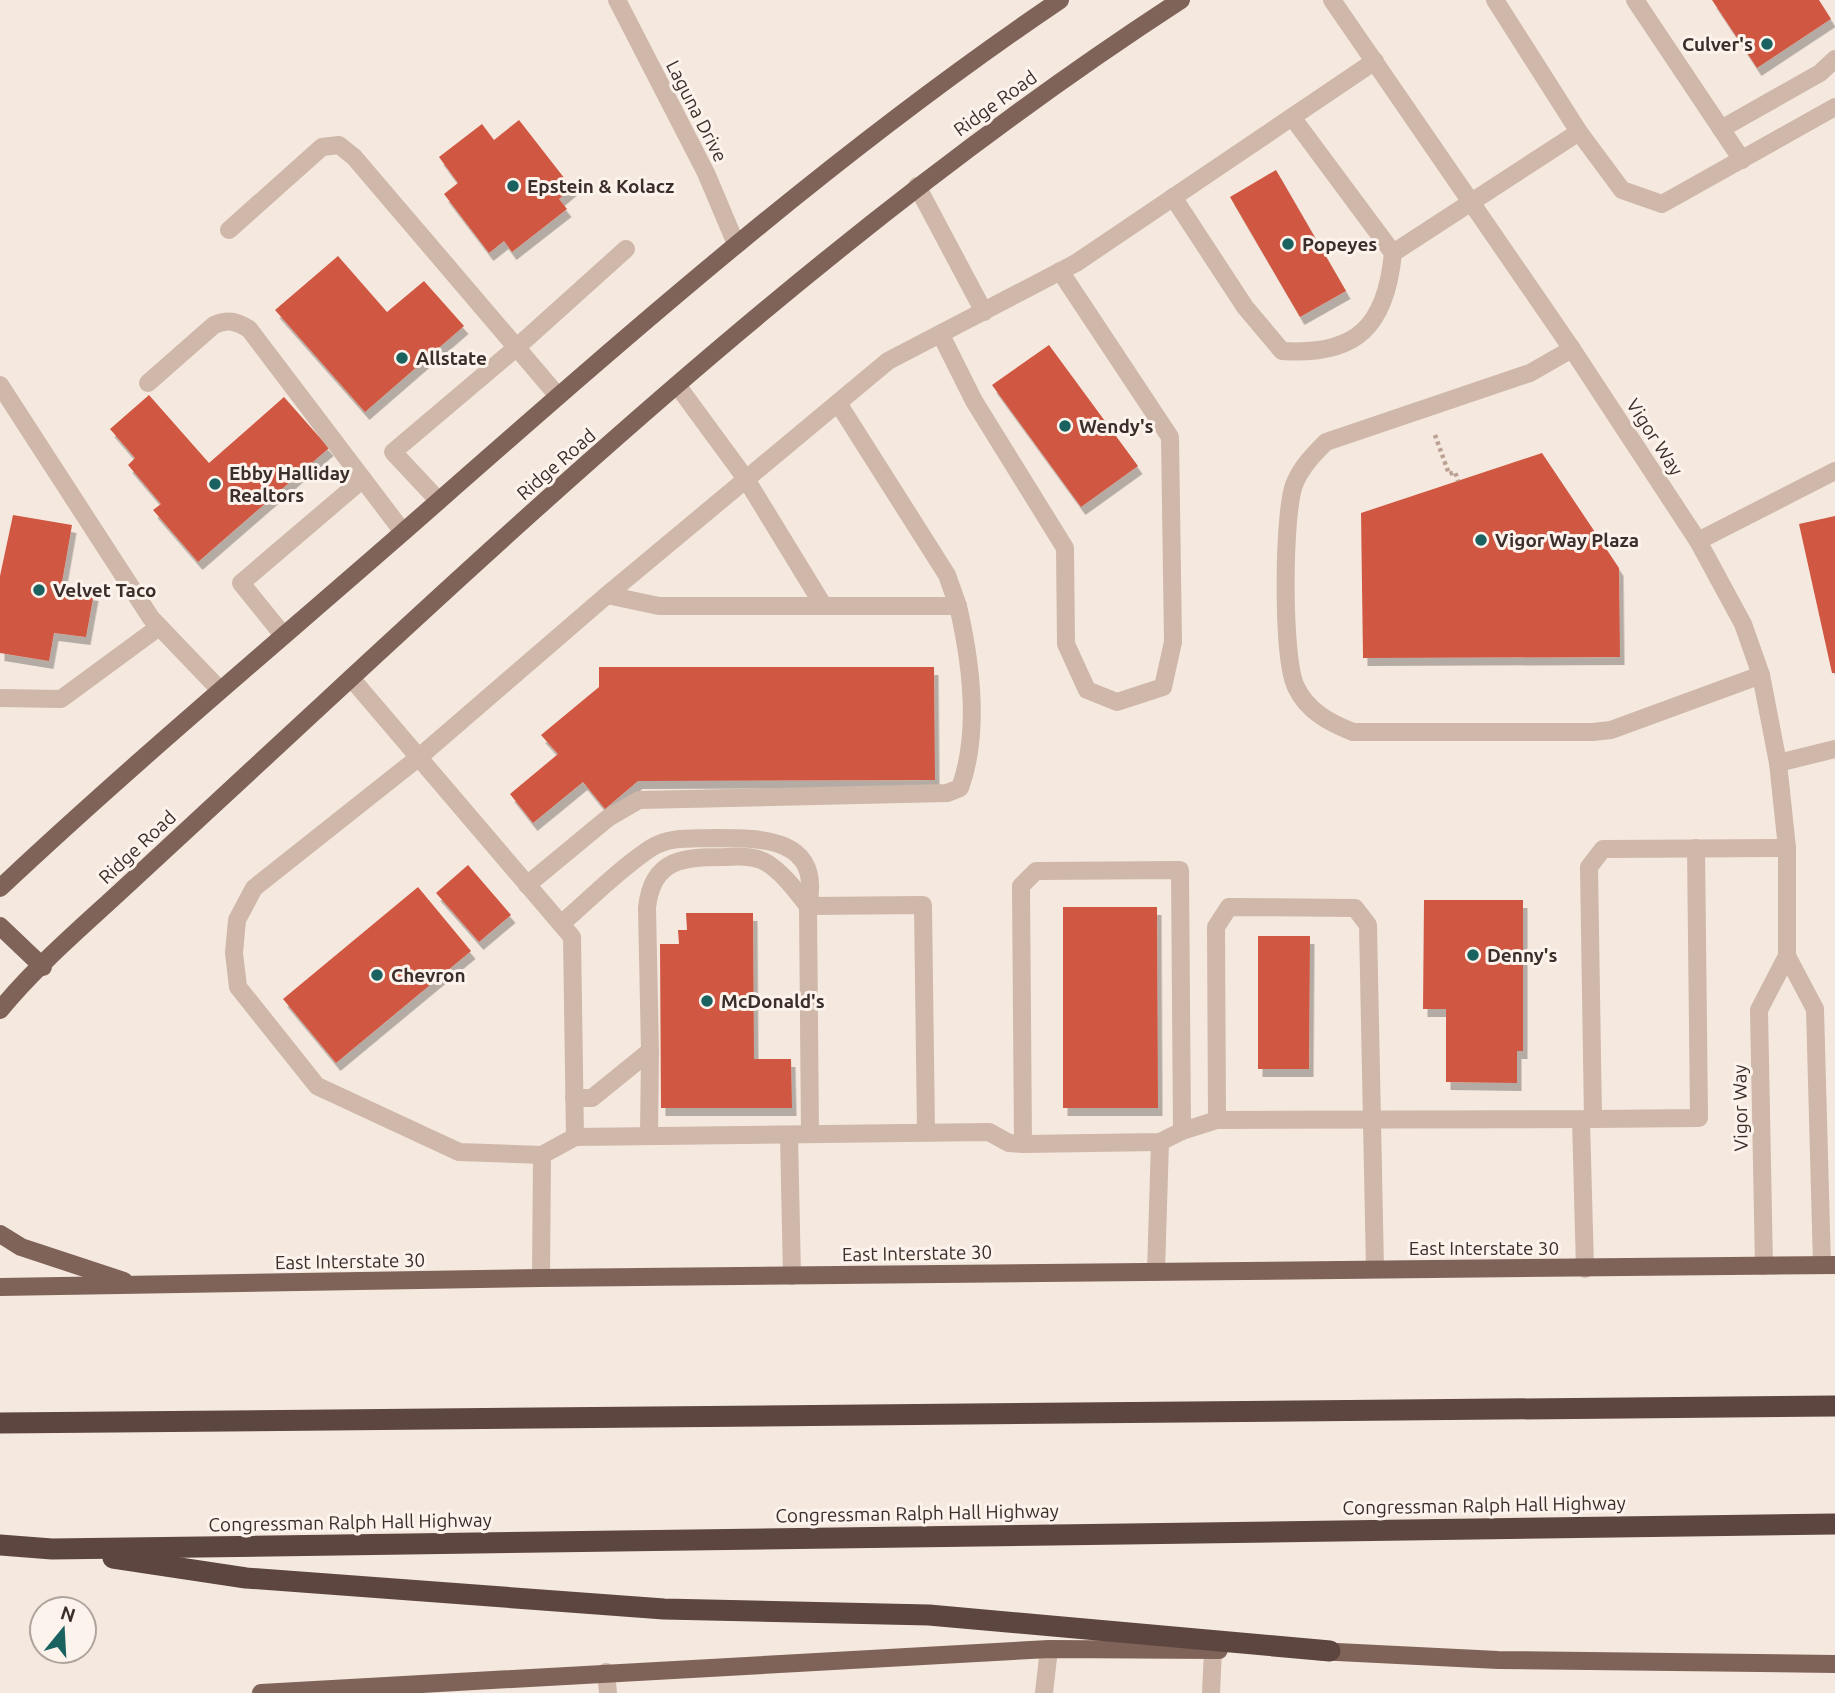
<svg xmlns="http://www.w3.org/2000/svg" width="1835" height="1693" font-family="Ubuntu,sans-serif">
<style>
.building{fill:#d05842;filter:url(#shadow)}
.lines{fill:none;stroke-linecap:round;stroke-linejoin:round}
.path{stroke:#bba193;stroke-width:4.5;stroke-dasharray:3.5 3.5;stroke-linecap:butt}
.minor{stroke:#cfb7a9;stroke-width:18}
.major{stroke:#7f6359;stroke-width:18}
.highway{stroke:#5d4640;stroke-width:21}
.poi-dot{fill:#1a6260;stroke:#fcf3ec;stroke-width:2.5}
.labels{text-anchor:middle;dominant-baseline:central;stroke-width:6;stroke-linejoin:round;paint-order:stroke}
.poi-label{font-size:19px;font-weight:bold;fill:#3c2e2a;stroke:#fcf3ec;text-anchor:start}
.street-label{font-size:19px;fill:#3c2e2a;stroke:#fcf3ec}
</style>
<defs>
<filter id="shadow"><feDropShadow dx="4.5" dy="8" stdDeviation="0" flood-color="#0004"/></filter>
</defs>
<rect width="100%" height="100%" fill="#f5e9df"/>
<g class="building">
<path d="M1712,0H1819L1831,19L1757,68Z"/>
<path d="M519,120L572,188L559,199L567,209L512,252L504,241L489,253L444,194L458,183L439,157L482,124L494,140Z"/>
<path d="M1276,170L1346,291L1300,317L1230,197Z"/>
<path d="M338,256L387,312L424,281L464,326L365,412L275,310Z"/>
<path d="M1049,345L1138,466L1081,507L992,385Z"/>
<path d="M149,395L209,463L284,397L329,448L198,562L153,510L161,504L128,465L135,458L110,429Z"/>
<path d="M1542,453L1619,568L1620,657L1363,658L1361,513Z"/>
<path d="M13,515L72,525L61,588L94,593L86,637L54,633L49,661L0,653V576Z"/>
<path d="M1835,516V673H1832L1799,524Z"/>
<path d="M599,667H934L935,780L638,781L605,809L583,782L533,823L510,794L558,754L541,735L599,687Z"/>
<path d="M468,865L511,915L479,942L436,893Z"/>
<path d="M418,887L471,951L336,1063L283,999Z"/>
<path d="M1424,900H1523V1051H1517V1083L1446,1082V1009H1423Z"/>
<path d="M1063,907H1157L1158,1108H1063Z"/>
<path d="M686,913H753L754,1059H791L792,1108H661L660,944H679L678,930H687Z"/>
<path d="M1258,936H1310L1309,1069H1258Z"/>
</g>
<g class="lines">
<path class="path" d="M1435,435L1449,474L1455,472L1458,481"/>
<g class="minor">
<path d="M617,0L706,173L736,244"/>
<path d="M1332,0L1572,349L1698,541L1743,624L1761,675L1778,763L1787,848V956L1759,1010L1764,1266"/>
<path d="M1495,0L1579,132"/>
<path d="M1635,0L1742,160"/>
<path d="M1721,129L1820,73L1835,59"/>
<path d="M917,186L984,312"/>
<path d="M1173,197L1245,307L1282,351C1357,356 1386,326 1393,253L1292,117"/>
<path d="M229,230L322,147L339,145L354,157L558,396"/>
<path d="M1393,253L1579,132L1622,190L1662,204L1835,107"/>
<path d="M941,335L974,401L1065,548L1066,644L1087,690L1117,702L1163,687L1173,642L1170,437L1060,271"/>
<path d="M1572,349L1530,373L1326,442C1313,455 1301,467 1294,485C1283,516 1282,658 1296,687C1307,711 1330,723 1353,732H1593L1611,730L1761,675"/>
<path d="M148,383L214,325C228,319 236,321 249,329L403,532"/>
<path d="M0,385L151,618L220,690"/>
<path d="M677,385L746,479L823,605"/>
<path d="M838,403L947,575L958,606"/>
<path d="M438,500L393,452L516,348L626,249"/>
<path d="M1698,541L1835,471"/>
<path d="M283,635L241,583L363,479"/>
<path d="M351,678L572,937L575,1137L542,1155"/>
<path d="M0,698L61,699L159,627"/>
<path d="M1778,763L1835,749"/>
<path d="M527,885L608,818L639,800L947,793L960,788C980,733 971,662 958,606H659L607,595"/>
<path d="M561,924C590,899 619,869 651,848C670,836 692,839 714,838C764,838 822,838 808,906L810,1134"/>
<path d="M1787,956L1815,1009L1822,1265"/>
<path d="M574,1098H592L650,1051L647,908C652,858 684,857 725,857C739,856 756,856 767,863C784,874 796,891 808,906L923,905L926,1132"/>
<path d="M1593,1119L1699,1118L1696,848"/>
<path d="M1217,1120L1216,927L1229,907L1355,908L1368,925L1375,1269"/>
<path d="M1581,1120L1585,1269"/>
<path d="M1182,1131L1217,1120L1593,1119L1589,867L1603,849L1787,848"/>
<path d="M789,1135L792,1276"/>
<path d="M649,1136L650,1051"/>
<path d="M575,1137L989,1132L1009,1143L1023,1144L1160,1142L1182,1131L1180,870L1036,871L1021,886L1023,1144"/>
<path d="M1156,1272L1160,1142"/>
<path d="M541,1278L542,1155L459,1152L317,1086L238,987L234,953L237,920L254,888L418,758L607,595L888,361L1076,263L1375,61"/>
<path d="M606,1672L608,1693"/>
<path d="M1044,1693L1049,1649"/>
<path d="M1211,1693L1213,1650"/>
</g>
<g class="major">
<path d="M0,888C130,766 267,651 401,534C613,348 826,158 1060,0"/>
<path d="M0,926L43,967"/>
<path d="M0,1010C35,967 82,927 123,889C190,827 257,765 324,703C595,452 870,202 1181,0"/>
<path d="M0,1234L21,1247L124,1281"/>
<path d="M0,1287L541,1278L1835,1265"/>
<path d="M1317,1651L1498,1660L1835,1664"/>
<path d="M261,1693L1049,1649L1219,1650"/>
</g>
<g class="highway">
<path d="M0,1423L1835,1406"/>
<path d="M0,1545L52,1549L1835,1524"/>
<path d="M113,1558L246,1578L664,1609L929,1615L1330,1651"/>
</g>
</g>
<g class="poi-dot">
<circle cx="1767" cy="44" r="7"/>
<circle cx="513" cy="186" r="7"/>
<circle cx="1288" cy="244" r="7"/>
<circle cx="402" cy="358" r="7"/>
<circle cx="1065" cy="426" r="7"/>
<circle cx="215" cy="484" r="7"/>
<circle cx="1481" cy="540" r="7"/>
<circle cx="39" cy="590" r="7"/>
<circle cx="1473" cy="955" r="7"/>
<circle cx="377" cy="975" r="7"/>
<circle cx="707" cy="1001" r="7"/>
</g>
<g class="labels">
<g class="poi-label">
<text x="1753" y="44" text-anchor="end">Culver's</text>
<text x="527" y="186">Epstein &amp; Kolacz</text>
<text x="1302" y="244">Popeyes</text>
<text x="416" y="358">Allstate</text>
<text x="1079" y="426">Wendy's</text>
<text x="229" y="473">Ebby Halliday<tspan x="229" dy="22">Realtors</tspan></text>
<text x="1495" y="540">Vigor Way Plaza</text>
<text x="53" y="590">Velvet Taco</text>
<text x="1487" y="955">Denny's</text>
<text x="391" y="975">Chevron</text>
<text x="721" y="1001">McDonald's</text>
</g>
<g class="street-label">
<text transform="translate(995 103) rotate(-36)">Ridge Road</text>
<text transform="translate(697 111) rotate(63)">Laguna Drive</text>
<text transform="translate(1655 437) rotate(57)">Vigor Way</text>
<text transform="translate(556 464) rotate(-41)">Ridge Road</text>
<text transform="translate(137 847) rotate(-43)">Ridge Road</text>
<text transform="translate(1740 1108) rotate(-91)">Vigor Way</text>
<text x="1484" y="1248">East Interstate 30</text>
<text transform="translate(917 1253) rotate(-1)">East Interstate 30</text>
<text transform="translate(350 1261) rotate(-1)">East Interstate 30</text>
<text transform="translate(1484 1505) rotate(-1)">Congressman Ralph Hall Highway</text>
<text transform="translate(917 1513) rotate(-1)">Congressman Ralph Hall Highway</text>
<text transform="translate(350 1522) rotate(-1)">Congressman Ralph Hall Highway</text>
</g>
</g>
<g transform="translate(63 1630) rotate(18)"><circle r="33" fill="#fcf3ec" stroke="#afa49e" stroke-width="2"/>
<path d="M0-5L12 26L0 18L-12 26Z" fill="#1a6260"/>
<text y="-10" font-size="19" font-weight="bold" text-anchor="middle" fill="#3c2e2a">N</text>
</g>
</svg>
